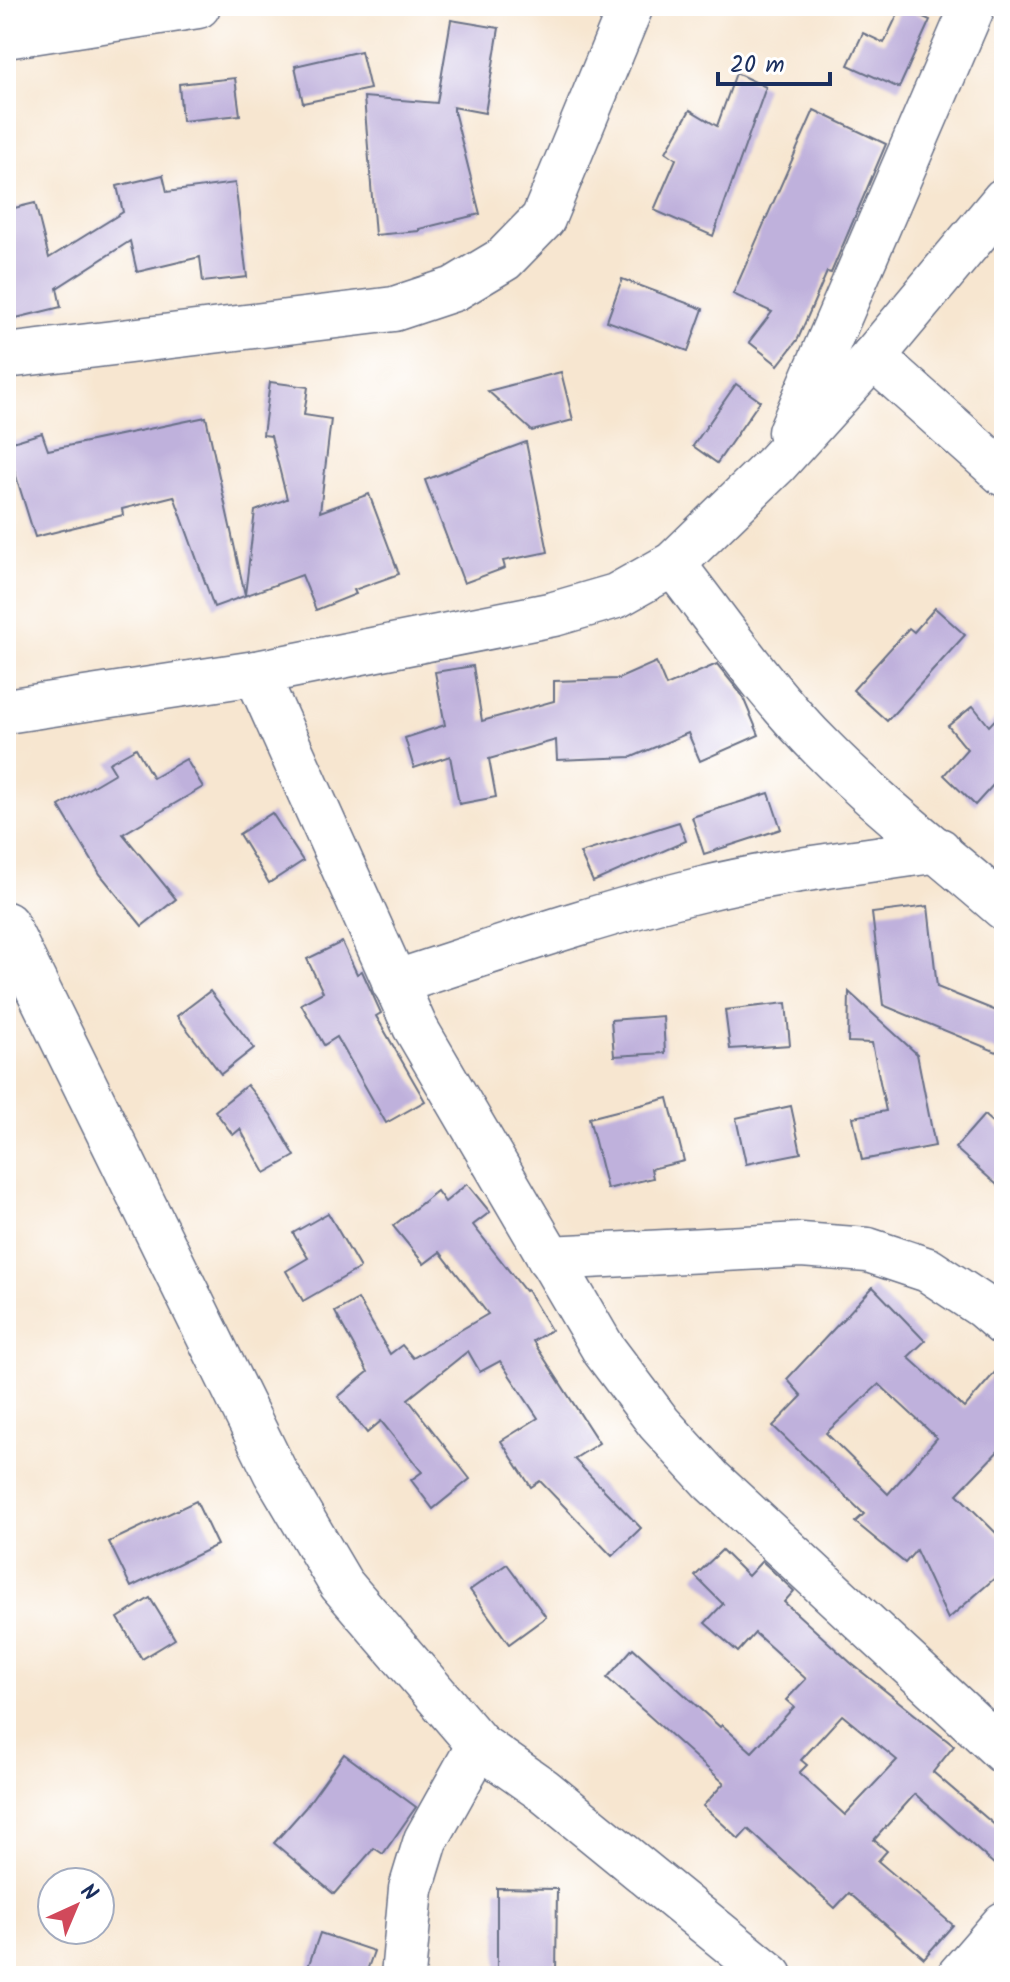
<svg xmlns="http://www.w3.org/2000/svg" width="1010" height="1982" font-family="Kalam,sans-serif">
<style>
.building{fill:#bfb1dc;fill-rule:evenodd}
.lines{fill:none;stroke-linecap:round;stroke-linejoin:round}
.minor-casing{stroke:#686f86;stroke-width:47}
.minor{stroke:#fff;stroke-width:44}
</style>
<rect width="100%" height="100%" fill="#fff"/>
<filter id="ink" filterUnits="userSpaceOnUse"><feTurbulence type="fractalNoise" baseFrequency=".0125" numOctaves="2"/><feDisplacementMap in="SourceGraphic" scale="16" xChannelSelector="R" yChannelSelector="G"/><feConvolveMatrix kernelMatrix="1 2 1 2 8 2 1 2 1" color-interpolation-filters="sRGB"/></filter>
<filter id="wash" filterUnits="userSpaceOnUse"><feTurbulence type="fractalNoise" baseFrequency=".006" numOctaves="4" result="noise"/><feDisplacementMap in="SourceGraphic" scale="32" xChannelSelector="R" yChannelSelector="G"/><feGaussianBlur stdDeviation="1.8" result="paint"/><feColorMatrix in="noise" values="0 0 0 0 0 0 0 0 0 0 0 0 0 0 0 0 0 1.4 0 .05"/><feComposite in="paint" operator="in"/></filter>
<g filter="url(#wash)">
<rect width="100%" height="100%" fill="#f7e6d0"/>
<g id="blocks">
<g class="building">
<path d="M901,7L930,20L899,88L848,65L863,33L884,43Z"/>
<path d="M451,20L499,28L485,113L453,107L480,214L419,229V231L375,235L364,97L437,103Z"/>
<path d="M361,51L370,89L303,103L295,66Z"/>
<path d="M736,73L766,87L713,236L654,210L676,159L666,152L690,110L717,126Z"/>
<path d="M235,78L240,115L182,121L179,84Z"/>
<path d="M814,110L886,144L831,273L827,272L798,339L778,365L749,342L772,312L733,294Z"/>
<path d="M163,175L167,192L235,183L247,277L203,282L200,257L137,272L130,241L57,288L61,307L16,318L6,277V210L35,203L49,258L123,212L117,186Z"/>
<path d="M622,279L703,309L688,351L607,321Z"/>
<path d="M561,372L573,420L532,431L488,391Z"/>
<path d="M270,382L308,387L304,415L331,419L320,512L369,494L399,574L354,590L356,594L316,610L302,575L214,607L174,496L122,509L123,515L35,537L6,444L42,433L48,450L206,417L245,595L255,511L287,499L271,436L263,435Z"/>
<path d="M736,384L760,401L717,463L693,446Z"/>
<path d="M526,442L548,552L503,561L505,568L464,583L425,480Z"/>
<path d="M935,608L965,635L887,721L853,690L909,628L914,632Z"/>
<path d="M656,662L666,686L717,664L742,695L759,735L700,761L688,733L632,757L557,760L556,740L489,759L496,797L459,804L450,756L414,768L405,738L445,725L435,672L473,666L482,721L554,701V681L618,679Z"/>
<path d="M973,706L989,726L1004,710V773L975,805L944,775L967,749L948,726Z"/>
<path d="M136,748L153,778L186,759L203,787L123,834L176,899L142,926L100,874L59,806L115,773L109,763Z"/>
<path d="M769,793L781,829L704,854L692,817Z"/>
<path d="M272,813L303,861L269,883L239,834Z"/>
<path d="M679,822L686,841L593,882L580,853Z"/>
<path d="M928,906L937,987L1004,1014V1055L883,1005L872,913Z"/>
<path d="M342,942L357,974L362,971L381,1013L376,1016L425,1101L386,1123L337,1037L324,1045L301,1004L323,992L307,959Z"/>
<path d="M210,991L254,1048L221,1074L177,1016Z"/>
<path d="M849,992L917,1054L935,1146L862,1160L853,1117L886,1111L872,1043L848,1042Z"/>
<path d="M786,1003L790,1045L730,1049L725,1010Z"/>
<path d="M663,1016L665,1053L614,1056L611,1020Z"/>
<path d="M247,1085L271,1115L295,1156L265,1173L240,1129L233,1135L215,1111Z"/>
<path d="M668,1098L684,1161L651,1169L653,1178L607,1189L589,1118Z"/>
<path d="M791,1106L801,1153L746,1164L736,1118Z"/>
<path d="M984,1115L1004,1133V1191L955,1148Z"/>
<path d="M467,1184L490,1212L473,1225L525,1291L527,1290L551,1330L533,1341L599,1443L574,1459L641,1528L612,1556L540,1481L531,1487L501,1441L538,1418L500,1361L480,1372L468,1351L408,1399L470,1479L433,1509L411,1480L422,1472L381,1421L367,1433L338,1397L368,1372L335,1312L358,1299L390,1354L402,1345L413,1358L488,1314L440,1252L424,1264L393,1226L437,1191L445,1202Z"/>
<path d="M328,1213L360,1268L303,1301L286,1271L308,1258L293,1233Z"/>
<path d="M873,1287L925,1341L908,1357L964,1408L1004,1362V1445L957,1494L1004,1541V1570L948,1619L916,1550L905,1563L855,1522L864,1514L773,1426L802,1396L787,1379ZM879,1384L937,1438L888,1494L826,1433Z"/>
<path d="M196,1501L217,1545L131,1587L109,1542Z"/>
<path d="M722,1550L748,1576L762,1561L794,1591L784,1602L852,1664L954,1746L933,1772L1004,1833V1873L915,1794L874,1840L887,1851L878,1861L953,1925L924,1958L849,1893L835,1908L748,1829L739,1839L703,1806L724,1783L607,1678L633,1648L720,1727L722,1725L752,1752L794,1707L786,1700L806,1679L755,1633L738,1652L705,1623L723,1604L695,1576ZM842,1715L897,1760L845,1815L799,1773L807,1765L801,1760Z"/>
<path d="M507,1564L546,1617L509,1644L470,1590Z"/>
<path d="M150,1598L175,1639L142,1659L118,1618Z"/>
<path d="M344,1754L416,1807L383,1854L374,1848L334,1894L274,1843L305,1808Z"/>
<path d="M497,1888L557,1889L556,1976H497Z"/>
<path d="M320,1933L374,1951L365,1976H333L308,1967Z"/>
</g>
</g>
</g>
<g filter="url(#ink)">
<use href="#blocks" fill-opacity="0" stroke="#686f86" stroke-width="2"/>
<g class="lines">
<defs>
<g id="minor">
<path d="M6,36L198,6"/>
<path d="M6,356L394,309L454,289L504,259L543,219L631,6"/>
<path d="M873,357L1004,474"/>
<path d="M790,432L973,6"/>
<path d="M673,564C722,627 767,694 824,750C880,807 944,855 1004,908"/>
<path d="M256,673L415,1027L604,1350L659,1423L711,1480L1004,1752"/>
<path d="M6,711L256,673L554,614L616,596L673,564L776,464L873,357L1004,200"/>
<path d="M6,924L275,1472L341,1584L479,1745L543,1790L771,1976"/>
<path d="M394,983C496,950 599,914 703,889C780,870 860,862 939,850"/>
<path d="M549,1258L801,1245L868,1250L928,1270L984,1307L1004,1324"/>
<path d="M403,1976L411,1889L426,1840L479,1745"/>
<path d="M959,1976L1004,1924"/>
</g>
</defs>
<use href="#minor" class="minor-casing"/>
<use href="#minor" class="minor"/>
</g>
</g>
<rect width="1010" height="1982" fill="none" stroke="#fff" stroke-width="32"/>
<g transform="translate(76 1906) rotate(44)"><circle r="38" fill="#ffffff" stroke="#a4acbf" stroke-width="2"/>
<path d="M0-6L14 30L0 20L-14 30Z" fill="#d1495b"/>
<text y="-12" font-size="22" font-weight="bold" text-anchor="middle" fill="#1b2f5e">N</text>
</g>
<path d="M718 72v12h112v-12" fill="none" stroke="#1b2f5e" stroke-width="4"/>
<text x="730" y="72" font-size="24" fill="#1b2f5e" stroke="#ffffff" stroke-width="6" paint-order="stroke">20 m</text>
</svg>
